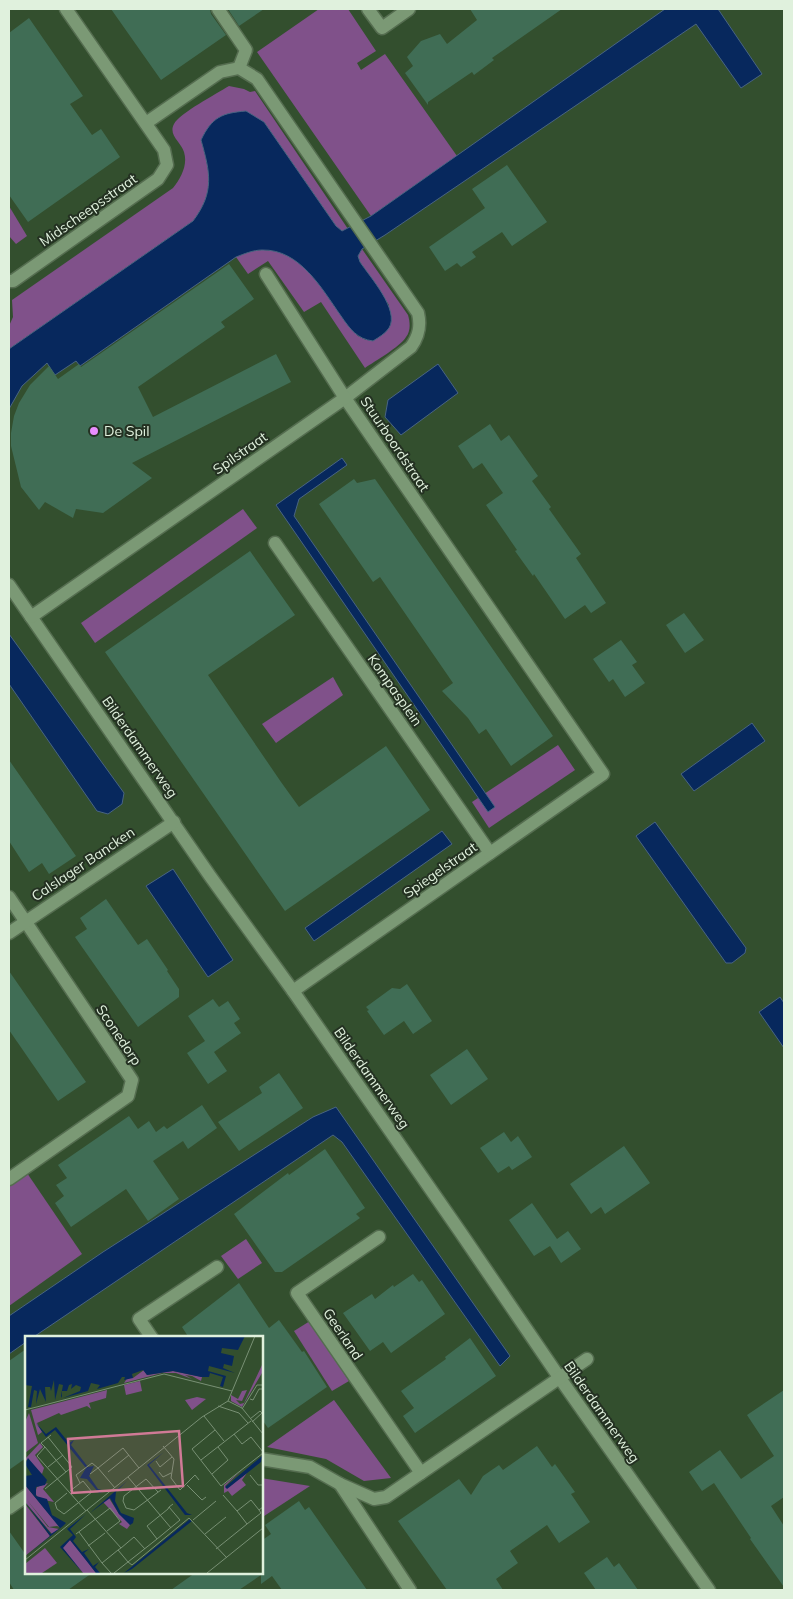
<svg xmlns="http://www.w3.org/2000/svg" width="793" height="1599" font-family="Mulish,sans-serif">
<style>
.green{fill:#80518a}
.water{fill:#07285d;stroke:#486483}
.building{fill:#406d55}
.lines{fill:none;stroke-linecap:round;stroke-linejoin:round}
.minor-casing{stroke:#556d50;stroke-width:15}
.minor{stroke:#7b9975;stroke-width:12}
.poi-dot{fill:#e98dfe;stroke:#243122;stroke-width:2}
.labels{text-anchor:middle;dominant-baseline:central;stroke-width:4;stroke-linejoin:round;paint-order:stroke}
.street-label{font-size:14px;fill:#e0f1dd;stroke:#243122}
.poi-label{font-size:14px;fill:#e0f1dd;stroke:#243122;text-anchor:start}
.inset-road{fill:none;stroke:#789074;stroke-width:1}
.view{fill:#d07a96;fill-opacity:0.15;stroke:#d07a96;stroke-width:2.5}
.inset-edge{fill:none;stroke:#e0f1dd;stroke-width:2.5}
</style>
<rect width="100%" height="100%" fill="#334f2e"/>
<g class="green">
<path d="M319,9H348L376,51L357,63L361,70L385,54L457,156L371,216L257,52Z"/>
<path d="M229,86L244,89L250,92L255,91L348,229L342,231L336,226L264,122L201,140C210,172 215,192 193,221L9,349V326L13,317L12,300L173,188C181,178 188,165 184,152C181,142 168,135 174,124C180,113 216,94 229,86Z"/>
<path d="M9,206L27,236L16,244L9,236Z"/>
<path d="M362,249L408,315C410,322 411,331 406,337C400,347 375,361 365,368L321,302L304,312L268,261L248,274L236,257C244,254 253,250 262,250C305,249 329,299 351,329L358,336L366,340L389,305L360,262L358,256Z"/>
<path d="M243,509L257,528L95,643L81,623Z"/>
<path d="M333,677L343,695L276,743L262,724Z"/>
<path d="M558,745L575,770L489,828L472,802Z"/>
<path d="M27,1173L82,1254L9,1306V1186Z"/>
<path d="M246,1239L262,1263L238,1279L221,1256Z"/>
<path d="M310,1321L349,1381L332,1391L294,1331Z"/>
<path d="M334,1400L391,1478L364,1481L326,1459L267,1447Z"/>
<path d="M261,1478L310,1486L261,1518Z"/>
</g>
<g class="water">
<path d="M665,9H718L762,74L741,88L696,24L385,235L362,249L358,256L360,262C370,277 400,310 389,328C385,334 379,337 373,341C357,339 350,329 341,316C322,289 300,249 262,250C253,250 244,254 236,257L80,366L76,361L55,375L47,363L22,386L9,409V349L193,221C215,192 210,172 201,140C212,117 222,113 246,111L264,122L336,226L342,231L371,216Z"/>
<path d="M438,364L458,393L401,435L385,417L388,400Z"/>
<path d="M342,458L347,465L299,499L294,516L495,807L488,812L276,505Z"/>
<path d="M9,634L124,793L122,804L108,814L97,811L9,684Z"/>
<path d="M752,723L765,741L694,791L681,774Z"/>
<path d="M655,822L746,948L745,953L732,963H726L636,836Z"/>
<path d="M442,831L452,844L314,941L305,928Z"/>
<path d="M173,869L233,960L208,977L146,886Z"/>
<path d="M780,997L784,1003V1048L759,1012Z"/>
<path d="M336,1107L510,1356L500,1366L342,1142L333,1135L32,1338H26V1342L9,1354V1316L103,1252L313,1117Z"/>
</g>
<g class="building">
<path d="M111,9H210L211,14L226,35L161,80Z"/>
<path d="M228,9H264L239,26Z"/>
<path d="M470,9H562L492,58L494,60L474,75L472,72L428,102V105L405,73L413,66L407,57L421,41L440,34L447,44L477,20Z"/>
<path d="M29,18L83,96L70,104L92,135L101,129L120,157L28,222L9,195V33Z"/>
<path d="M507,165L547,222L512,246L502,232L472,252L476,257L461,267L457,263L445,271L429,247L485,208L472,189Z"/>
<path d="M229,264L254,299L221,322L225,327L138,387L153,417L276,354L291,382L132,463L152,478L103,513L76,509L73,518L45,502L39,510L21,487L11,446V433L14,416L19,403L30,385L49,366L58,379L79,364L81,367Z"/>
<path d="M490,424L501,441L509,435L538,476L532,481L551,507L549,509L581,554L576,558L606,603L591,613L585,605L565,619L534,574L533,576L515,551L517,550L486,505L503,493L482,463L473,469L458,446Z"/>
<path d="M354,479L357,483L375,479L553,736L511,766L486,729L479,734L468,718L442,691L453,683L380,577L373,582L319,504Z"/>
<path d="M250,551L295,615L208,675L281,782L299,807L386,746L430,810L285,911L105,652Z"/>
<path d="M684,613L704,640L685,653L666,625Z"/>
<path d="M621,640L637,662L632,665L645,683L625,697L613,679L609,682L593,659Z"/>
<path d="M9,760L76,856L49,874L42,863L29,872L9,841Z"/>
<path d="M106,899L138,945L147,939L168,970L167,971L179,989V997L138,1027L75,937L87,929L80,918Z"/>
<path d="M9,971L86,1082L58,1101L9,1030Z"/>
<path d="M407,984L432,1021L413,1034L404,1021L384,1035L367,1011L369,1010L366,1007L392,988L400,989Z"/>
<path d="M213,999L219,1007L228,1001L240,1019L234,1023L241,1033L214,1052L227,1071L208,1084L187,1053L205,1041L188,1016Z"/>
<path d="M467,1049L488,1079L451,1105L430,1075Z"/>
<path d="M279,1073L303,1108L239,1151L218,1122L262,1093L259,1087Z"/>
<path d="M202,1105L217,1128L188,1149L183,1141L153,1161L179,1199L148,1221L126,1189L71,1227L55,1203L64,1196L56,1185L67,1178L58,1165L129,1116L138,1129L149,1121L156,1132L164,1126L167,1129Z"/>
<path d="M504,1132L511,1142L518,1136L532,1157L512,1170L509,1166L498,1173L480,1148Z"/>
<path d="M624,1146L650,1183L605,1214L601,1207L591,1214L570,1184Z"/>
<path d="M325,1149L365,1208L356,1214L360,1218L282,1272H275L234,1214L288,1173L289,1175Z"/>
<path d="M532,1203L557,1239L568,1231L581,1249L561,1263L550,1246L534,1256L509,1220Z"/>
<path d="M413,1274L419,1282L422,1280L445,1314L391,1353L383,1342L370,1351L343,1313L372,1294L375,1299L393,1285L394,1287Z"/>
<path d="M239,1283L269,1328L279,1320L302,1352L304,1351L327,1387L268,1428L261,1418V1338H189L182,1327Z"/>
<path d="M470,1338L496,1376L415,1433L403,1416L414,1408L401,1391L446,1359L445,1357Z"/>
<path d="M26,1349V1458L9,1470V1361Z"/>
<path d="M784,1390V1497L771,1506L784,1526V1587L750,1539L751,1538L714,1483L702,1491L689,1472L720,1450L741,1479L774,1456L747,1415Z"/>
<path d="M537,1446L552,1467L555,1464L575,1492L571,1494L590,1522L559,1543L547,1525L510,1551L518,1563L496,1579L503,1590H447L398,1521L459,1479L471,1495L483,1476L499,1465L503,1470Z"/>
<path d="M299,1501L305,1510L309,1507L367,1590H282L272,1576L261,1584V1575L239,1590H171L195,1573H261V1541L271,1534L265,1525Z"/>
<path d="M9,1531L26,1555V1573H92L68,1590H14L9,1582Z"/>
<path d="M607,1557L614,1567L619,1563L638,1590H596L584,1573Z"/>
</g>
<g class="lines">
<defs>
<g id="minor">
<path d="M218,9L246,50L239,68"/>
<path d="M368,9L382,28L409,9"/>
<path d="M146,123L220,72L239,68L257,79L418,313C421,326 419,336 411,347L345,398L603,774L293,991"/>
<path d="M9,281H13L158,179L167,165L164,150L66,9"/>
<path d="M275,543L490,853"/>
<path d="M9,585L210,876L293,991L461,1233L559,1377L709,1590"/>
<path d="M31,617L345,398L266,274"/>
<path d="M9,897L132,1080L128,1096L9,1179"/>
<path d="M9,933L174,822"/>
<path d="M379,1237L297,1293L421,1473"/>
<path d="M152,1338L139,1319L217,1267"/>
<path d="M261,1459L310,1467L340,1484L374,1499L386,1497L587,1359"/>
<path d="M340,1484L410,1590"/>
<path d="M9,1508L26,1496"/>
</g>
</defs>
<use href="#minor" class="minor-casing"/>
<use href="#minor" class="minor"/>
</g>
<circle class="poi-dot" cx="94" cy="431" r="5"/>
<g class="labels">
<g class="street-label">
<text transform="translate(88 210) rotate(-35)">Midscheepsstraat</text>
<text transform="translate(395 444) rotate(56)">Stuurboordstraat</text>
<text transform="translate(240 453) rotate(-35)">Spilstraat</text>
<text transform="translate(395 690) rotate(55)">Kompasplein</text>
<text transform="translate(140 747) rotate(55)">Bilderdammerweg</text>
<text transform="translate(83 864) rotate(-34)">Calslager Bancken</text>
<text transform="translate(440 870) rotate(-35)">Spiegelstraat</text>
<text transform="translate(119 1035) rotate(56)">Sconedorp</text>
<text transform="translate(372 1078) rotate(55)">Bilderdammerweg</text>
<text transform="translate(343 1334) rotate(56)">Geerland</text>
<text transform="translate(602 1412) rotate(55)">Bilderdammerweg</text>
</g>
<g class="poi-label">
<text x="104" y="431">De Spil</text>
</g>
</g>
<g transform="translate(25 1336)">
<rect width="238" height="238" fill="#334f2e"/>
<path d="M237,29V37L217,71L206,65V59L213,63L217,55L222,54L217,65L211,64L215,68L219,67ZM119,34L122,39L148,35L177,41L176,45L167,40L160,39L167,43L151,37H137L99,47L103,41L108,42ZM115,45L117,55L101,59L99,49ZM82,54L81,62L64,67L66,73L62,70L36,79L34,77L12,87L17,96L13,99L6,74ZM172,61L181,63L167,74L160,64ZM4,77L13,107L0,117V86ZM15,107L18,111L10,119L19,132L17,138L0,123ZM218,133L200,150L202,152L222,137L217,144L221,149L207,160L203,155L199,157V149ZM23,147L18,153L29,166L14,163L10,157L12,151ZM0,149L35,191L32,190L24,191L2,164L23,191L34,193L27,198L0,166ZM84,162L94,178L104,185L105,189L102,193L94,188L97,186L78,166ZM0,168L25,200L0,220ZM45,204L62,225L71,237H58L44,220L37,211ZM20,212L32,227L17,237H0V228Z" fill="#80518a"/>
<path d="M0,0H220L213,14L197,12L196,17L209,20L207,30L199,28L198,32L210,37L184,30L183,35L201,40L198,51L195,50L198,41L185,37L184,41H176L148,35L122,39L118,34L107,38L108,42L99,44L100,41H97L93,47L72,53L75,49L66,47L63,55L38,62L55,55L56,51L51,49L46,53L47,48L44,49L42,55H37V62L36,60L38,49L34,48L30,64L29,44L26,55L25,51H20L21,66L15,53L11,68L12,55L9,54L6,71H3L7,50L0,49ZM11,87L21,98L31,91L44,107L49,104L46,109L63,131L69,130L64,140L73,153L80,155L74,157L62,143L55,142L61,132L30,94L21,101ZM139,116L124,129L162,177L167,179H160L122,129ZM237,120L236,126L202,153L200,151ZM3,122L22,144L20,149L11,151V160L22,163L27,179L41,187L38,190L0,221L25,200L0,166L26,198L35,192L0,149V140L7,139L0,128ZM102,145L91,156L90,165L96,177L109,182L108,187L105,189L94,178L85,162L65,177ZM61,178L45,193L51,201L48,205L57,216L64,213L59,217L64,224L68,230L74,226L70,231L75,237H71L45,204L38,212L58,237L35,211L48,199L42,193ZM165,183L167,185L107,233L99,237Z" fill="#07285d"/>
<path class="inset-road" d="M225,63L228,64L234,53H238M203,65L230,0M203,65L217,72L238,98M193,70L214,77L223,87M217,73L232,49H238M0,74L139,38L207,55M179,80L199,105M225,83L235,75L237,77L227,86M190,94L167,113L196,150L238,117M209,98L217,108L226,101L238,116M26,99L16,107L20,111L12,120L61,175M138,110L149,123L146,142L155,154L170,139L174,144M20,111L41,136M176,124L226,85M131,125L135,131L147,121M23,131L38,119M83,136L104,119M134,136L138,141L146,137M65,138L73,132L90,152M187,138L203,124L193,111M225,139L233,149H238M103,141L146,192M55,147L51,139L67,127L73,132L98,112L114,132M162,149L177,164L181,161M20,153L47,131L23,101M133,156L121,143L99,160L98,165L101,172L109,174L136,154M42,157L30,167L32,173L39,178L67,156L58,145L45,155M198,159L212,175L226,164L234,174M144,171L155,184L132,203L122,190L143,173L144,171L148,168M62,174L96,212L93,214L103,226M212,175L222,188L236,177L234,174L238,171M168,184L191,165M54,196L77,227M51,198L85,172L95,185L82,195M180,198L201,181M63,210L80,197M96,212L109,201L120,213M191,213L222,188M0,224L177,81L203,65M103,226L107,229L164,182L202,222M86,237L77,227L93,214M89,237L132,203M182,237L238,192"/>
<path class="view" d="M154,95L158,150L47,157L43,103Z"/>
<rect width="238" height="238" class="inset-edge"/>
</g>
<rect width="793" height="1599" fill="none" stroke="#e0f1dd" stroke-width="20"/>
</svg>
